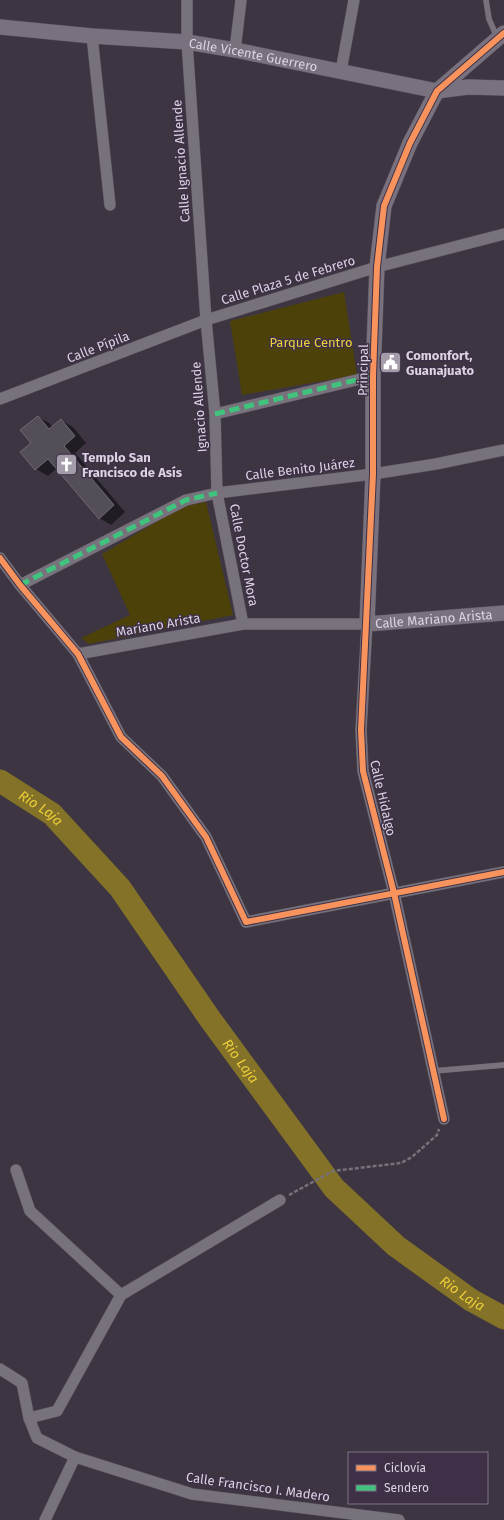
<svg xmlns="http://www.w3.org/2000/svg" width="504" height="1520" font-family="'Fira Sans',sans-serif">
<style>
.green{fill:#4d410a}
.shadow{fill:#0007}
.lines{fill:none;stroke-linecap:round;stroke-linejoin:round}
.river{stroke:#837227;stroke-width:23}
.building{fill:#544e58;stroke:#716a75}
.lane-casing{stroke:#58535d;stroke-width:6}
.street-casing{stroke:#58535d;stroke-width:12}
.secondary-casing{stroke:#58535d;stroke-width:16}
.path{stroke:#76717a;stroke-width:2.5;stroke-dasharray:4 2;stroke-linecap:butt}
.lane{stroke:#78727d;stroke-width:5.5}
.street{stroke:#78727d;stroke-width:11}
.secondary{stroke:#79727e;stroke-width:15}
.quiet{stroke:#40c37c;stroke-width:5;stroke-dasharray:10 5;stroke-linecap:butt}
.cycleway-casing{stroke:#3e3147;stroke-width:8}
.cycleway{stroke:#f8935d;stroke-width:6}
.labels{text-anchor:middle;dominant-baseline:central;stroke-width:3;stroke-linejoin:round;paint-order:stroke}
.street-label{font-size:13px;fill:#dbd3e1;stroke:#3e3147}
.park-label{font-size:13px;fill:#eecf3c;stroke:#3e3147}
.poi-label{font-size:13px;font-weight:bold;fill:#dbd3e1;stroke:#3e3147;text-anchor:start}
.water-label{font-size:14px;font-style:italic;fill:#eccd39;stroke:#3e3147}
</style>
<rect width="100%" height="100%" fill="#3d3642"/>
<g class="green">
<path d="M344,292L357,375L242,395L230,321Z"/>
<path d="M206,502L233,615L89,644L81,638L130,615L102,554L183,506Z"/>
</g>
<path class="shadow" d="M38,417L49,423L53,428L61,420L73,427L86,443L75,453L125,512L111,525L99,518L57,468L48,476L36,469L33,443Z"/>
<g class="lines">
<path class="river" id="s1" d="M0,781L52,814L120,888L210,1019L334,1188L396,1246L471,1300L504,1318"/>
</g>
<path class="building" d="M38,416L49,429L61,419L75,436L64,446L114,505L99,519L48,459L35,470L20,452L31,443L20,430Z"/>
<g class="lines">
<defs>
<g id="lane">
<path d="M486,0L489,19L497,37"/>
<path d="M433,1071L504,1065"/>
</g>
<g id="street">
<path d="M187,0V42L206,320L215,414L217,493L243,624"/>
<path d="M92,36L110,205"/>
<path d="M235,50L241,0"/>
<path d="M341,71L354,0"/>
<path d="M0,399L206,320L377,267L504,234"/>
<path d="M215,414L373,376"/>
<path d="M0,558L20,585L78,654L121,737L162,776L206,837L246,922L504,872"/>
<path d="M20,585L186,500L217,493L373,474L436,464L504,450"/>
<path d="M78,654L243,624H367L361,730L363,771L394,893L444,1119"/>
<path d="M16,1170L30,1211L121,1295"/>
<path d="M0,1369L22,1383L29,1418L37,1438L75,1457L192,1494L399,1520"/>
<path d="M29,1418L57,1411L121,1295L280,1200"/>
<path d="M45,1520L75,1457"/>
</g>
<g id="secondary">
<path id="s2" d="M0,27L92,36L187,42L235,50L437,91L468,87L504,88"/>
<path id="s3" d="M504,33L437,91L410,143L384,206L377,267L373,376V474L367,624L504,613"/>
</g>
</defs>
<use href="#lane" class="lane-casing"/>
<use href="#street" class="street-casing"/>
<use href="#secondary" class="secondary-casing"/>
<path class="path" d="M289,1195L333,1171L401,1163L412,1157L437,1135L439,1129"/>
<use href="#lane" class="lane"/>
<use href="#street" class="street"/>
<use href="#secondary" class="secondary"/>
<g class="quiet">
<path d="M215,414L373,376"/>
<path d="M20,585L186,500L217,493"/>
</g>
<defs>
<g id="cycleway">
<path d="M0,558L20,585L78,654L121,737L162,776L206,837L246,922L504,872"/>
<path d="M444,1119L394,893L363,771L361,730L373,474V376L377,267L384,206L410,143L437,91L504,33"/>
</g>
</defs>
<use href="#cycleway" class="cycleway-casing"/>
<use href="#cycleway" class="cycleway"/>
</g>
<defs>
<symbol id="civic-square" viewBox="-11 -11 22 22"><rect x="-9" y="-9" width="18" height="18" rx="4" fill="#a49ca9" stroke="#3e3147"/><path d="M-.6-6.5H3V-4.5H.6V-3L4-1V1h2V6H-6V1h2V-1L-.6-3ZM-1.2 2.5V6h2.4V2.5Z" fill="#fff"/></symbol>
<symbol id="church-square" viewBox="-11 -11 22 22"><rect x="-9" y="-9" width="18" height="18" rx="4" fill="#a49ca9" stroke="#3e3147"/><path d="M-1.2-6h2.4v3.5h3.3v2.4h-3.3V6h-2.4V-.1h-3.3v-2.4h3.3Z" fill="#fff"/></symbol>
</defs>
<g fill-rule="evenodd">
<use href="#civic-square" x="378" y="350" width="25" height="25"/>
<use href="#church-square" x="54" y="452" width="25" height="25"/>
</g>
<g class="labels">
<g class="street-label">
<text stroke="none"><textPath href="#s2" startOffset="255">Calle Vicente Guerrero</textPath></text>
<text transform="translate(181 161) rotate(-94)">Calle Ignacio Allende</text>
<text transform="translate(288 280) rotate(-17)">Calle Plaza 5 de Febrero</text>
<text transform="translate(98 347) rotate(-21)">Calle Pípila</text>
<text transform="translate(363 370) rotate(-89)">Principal</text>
<text transform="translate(199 407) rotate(-94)">Ignacio Allende</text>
<text transform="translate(300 469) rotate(-7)">Calle Benito Juárez</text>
<text transform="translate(244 555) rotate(79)">Calle Doctor Mora</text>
<text stroke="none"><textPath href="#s3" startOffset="701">Calle Mariano Arista</textPath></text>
<text transform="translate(158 625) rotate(-10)">Mariano Arista</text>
<text transform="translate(383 798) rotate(77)">Calle Hidalgo</text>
<text transform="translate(258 1487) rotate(8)">Calle Francisco I. Madero</text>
</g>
<g class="park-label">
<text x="311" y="342">Parque Centro</text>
</g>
<g class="poi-label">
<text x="406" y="355">Comonfort,<tspan x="406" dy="15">Guanajuato</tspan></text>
<text x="82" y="457">Templo San<tspan x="82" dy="15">Francisco de Asís</tspan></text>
</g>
<g class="water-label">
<text stroke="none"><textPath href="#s1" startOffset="49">Rio Laja</textPath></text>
<text stroke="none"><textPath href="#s1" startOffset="373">Rio Laja</textPath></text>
<text stroke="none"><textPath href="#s1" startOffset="697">Rio Laja</textPath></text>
</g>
</g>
<rect x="348" y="1452" width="140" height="52" fill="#3e3147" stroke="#7d7285"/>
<rect x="356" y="1465" width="20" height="6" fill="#f8935d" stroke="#7d7285"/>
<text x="384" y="1472" font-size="12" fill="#dbd3e1">Ciclovía</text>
<rect x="356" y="1485" width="20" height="6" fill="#40c37c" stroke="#7d7285"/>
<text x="384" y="1492" font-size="12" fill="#dbd3e1">Sendero</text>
</svg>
